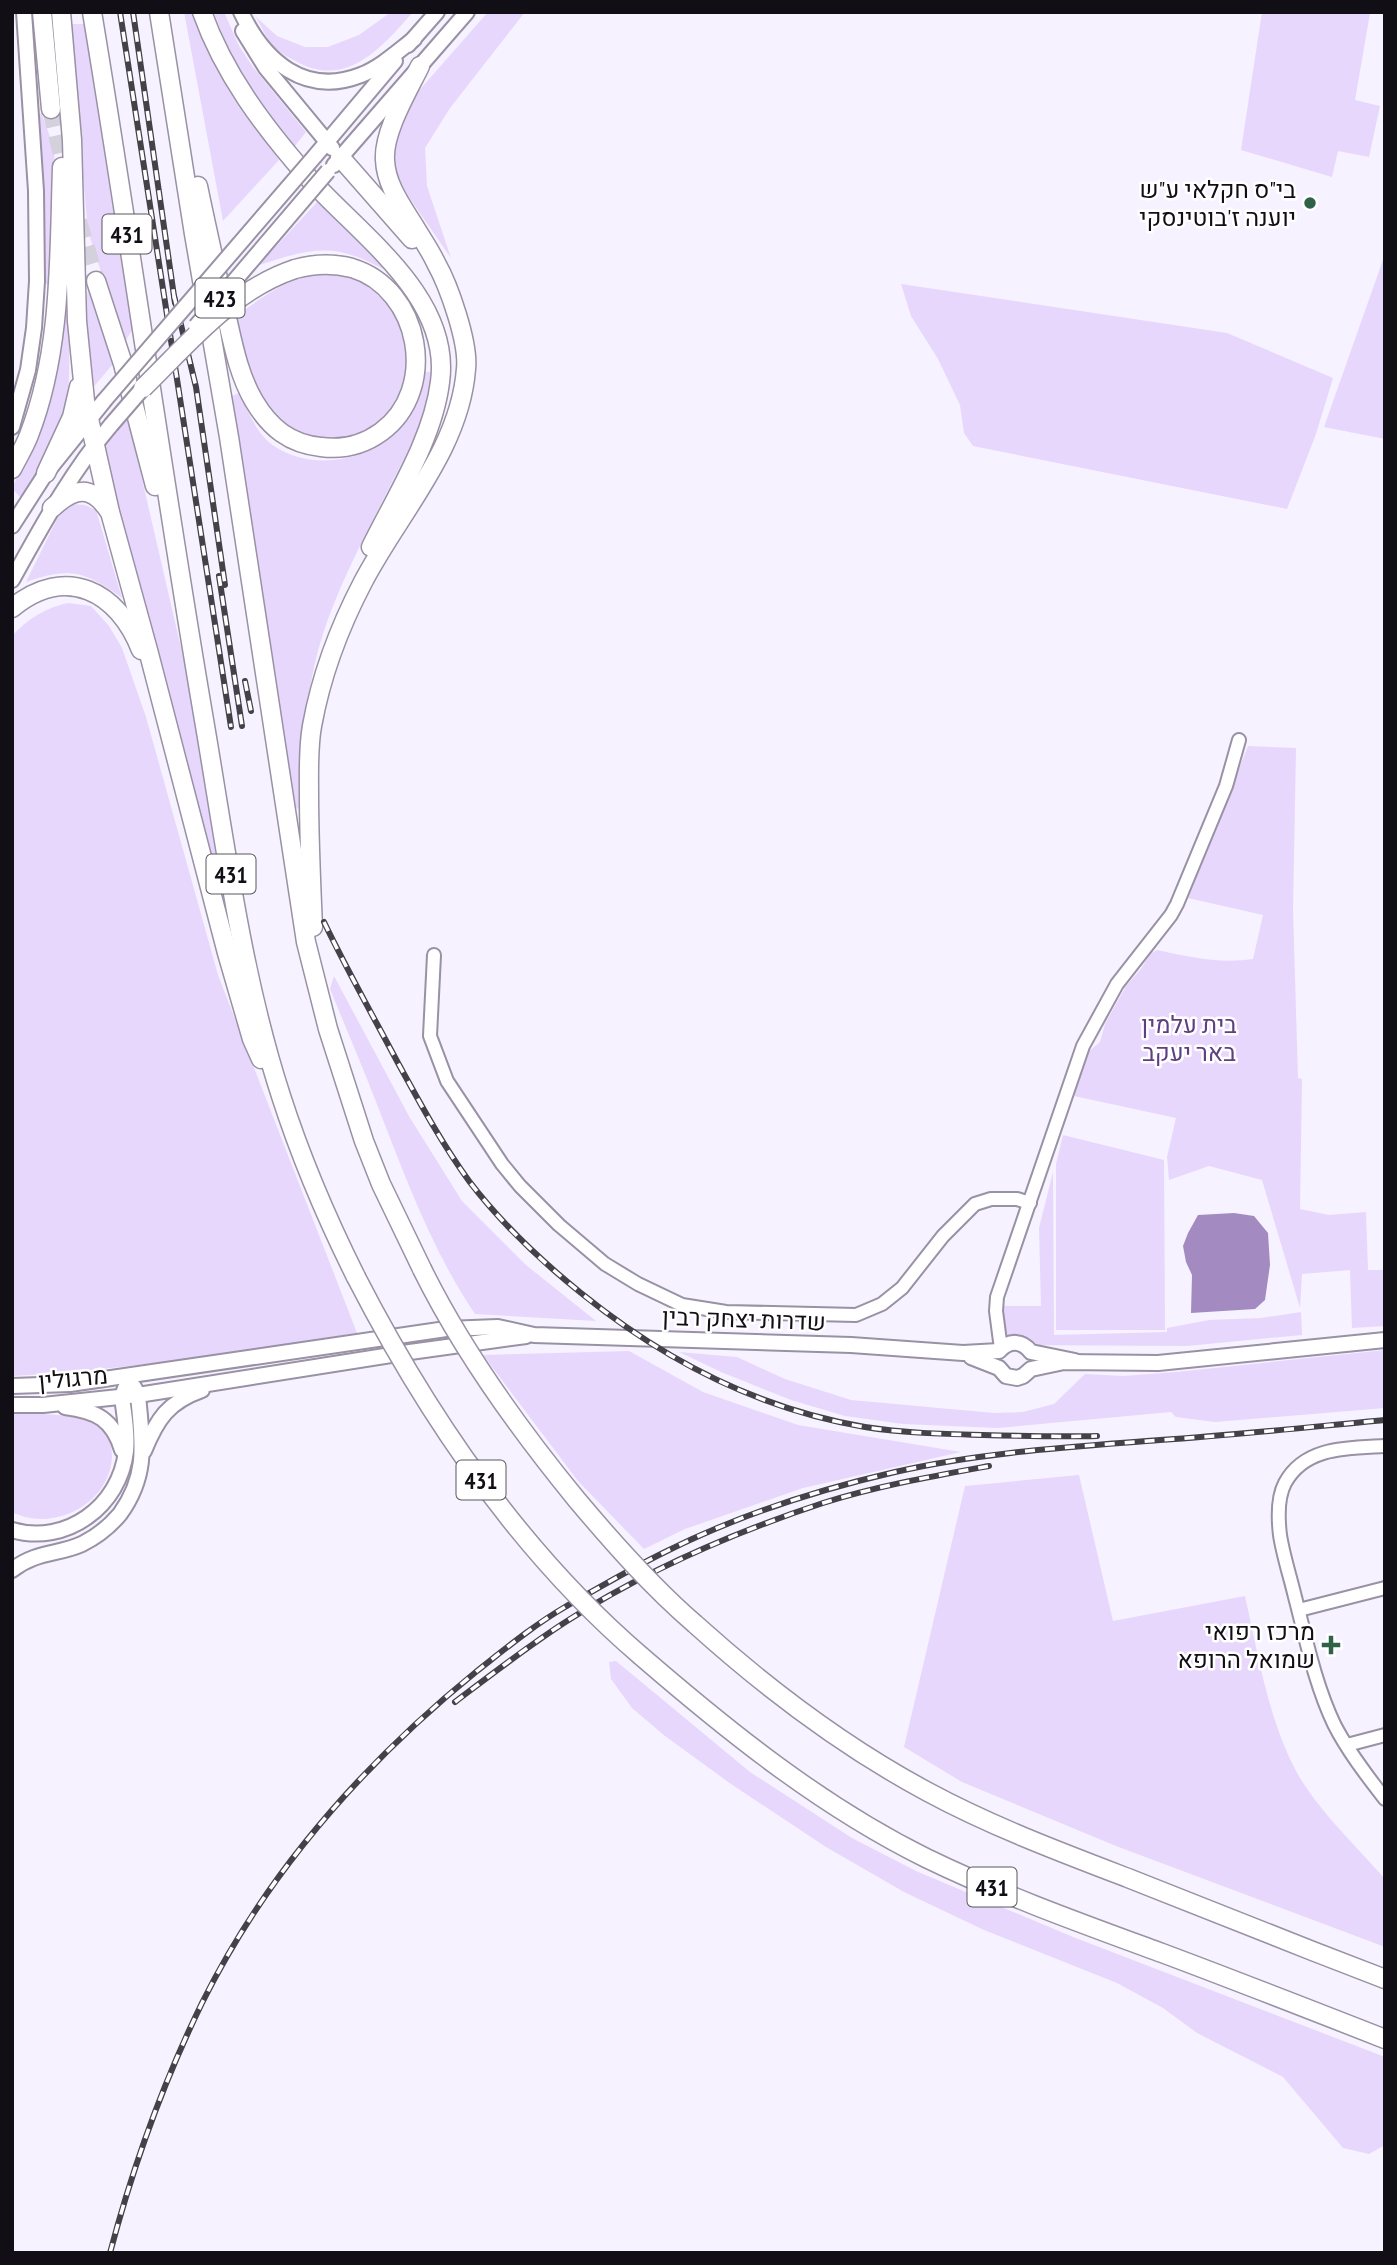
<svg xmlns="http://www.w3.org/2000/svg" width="1397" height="2265" font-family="'PT Sans Narrow',Heebo,sans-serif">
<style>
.green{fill:#e7d7fd}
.water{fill:#a38bc2}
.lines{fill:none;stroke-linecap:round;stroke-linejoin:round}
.highway-tunnel{stroke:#d4d0dc;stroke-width:18;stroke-dasharray:18 9;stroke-linecap:butt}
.minor-casing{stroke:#9991a4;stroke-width:16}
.major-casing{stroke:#9991a4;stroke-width:18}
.highway-casing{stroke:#9991a4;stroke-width:21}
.minor{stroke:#fff;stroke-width:12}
.major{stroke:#fff;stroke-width:14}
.highway{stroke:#fff;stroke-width:18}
.rail-casing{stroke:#444149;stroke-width:6}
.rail{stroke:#fff;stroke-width:3.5;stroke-dasharray:10;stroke-linecap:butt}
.major-bridge-casing{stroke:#9991a4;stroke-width:18;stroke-linecap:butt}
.highway-bridge-casing{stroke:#9991a4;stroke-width:21;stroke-linecap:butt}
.major-bridge{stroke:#fff;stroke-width:14}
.highway-bridge{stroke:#fff;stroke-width:18}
.poi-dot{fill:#306247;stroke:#fff;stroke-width:2.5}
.labels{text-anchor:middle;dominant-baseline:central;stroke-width:5;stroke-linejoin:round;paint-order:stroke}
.shield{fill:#fff;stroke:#58565b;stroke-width:2}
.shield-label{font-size:23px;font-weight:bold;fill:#110e15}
.poi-label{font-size:24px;fill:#110e15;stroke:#fff;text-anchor:end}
.park-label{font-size:24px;fill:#603e83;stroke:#fff}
.street-label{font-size:24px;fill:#110e15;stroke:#fff}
</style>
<rect width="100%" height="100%" fill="#f7f2ff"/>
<g class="green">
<path d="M184,12H193L215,61L235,96L279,160L223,221Z"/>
<path d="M214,12H224L239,46L253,67L306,132L294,147C261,106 231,63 214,12Z"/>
<path d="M391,12H413C383,46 348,88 299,63C290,58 279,53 272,45C266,37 261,25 255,16L277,36L305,47H328L359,35Z"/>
<path d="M488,12H525L450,108L425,148L427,186L451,258L399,183L394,165L393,148L416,94Z"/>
<path d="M1262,12L1370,13L1355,100L1380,106L1369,157L1338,151L1332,177L1241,150Z"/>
<path d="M69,24H84L132,330L124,344L88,231Z"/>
<path d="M41,112L54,148L56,196L49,284H43L38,124Z"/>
<path d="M318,201L390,273C337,242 315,247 259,265Z"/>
<path d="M1384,257H1385V439L1324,427Z"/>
<path d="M328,274C335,275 343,276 349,278C361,281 372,289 380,297C435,350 400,446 321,438C300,436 284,427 272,410C251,382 244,349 236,316C266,295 290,275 328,274Z"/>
<path d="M89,283L113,364L91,390C86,356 82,317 89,283Z"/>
<path d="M901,284L1227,333L1333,378L1316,434L1287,509L973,446L964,433L960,405L938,359L911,316Z"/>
<path d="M61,313H68C69,344 72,392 63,422C55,446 34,476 21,498L12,488L25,460Z"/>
<path d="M423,372H436C428,412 410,448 391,484C368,530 338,586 323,634C304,691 304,749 303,808L291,809L230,397L239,393C248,411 257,435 274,446C315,473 375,461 403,421C412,407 417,387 423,372Z"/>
<path d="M128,419L195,708L227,888H217L170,698L101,449Z"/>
<path d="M71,504L85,505L96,510L122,598C85,571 69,567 26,582L60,513Z"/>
<path d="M68,603L91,606L109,626L122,648L146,717L218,975L357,1333C242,1351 128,1370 12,1376V636C26,620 47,607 68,603Z"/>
<path d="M1248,746L1296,748L1293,910L1298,1078L1302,1079L1300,1209L1329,1215L1366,1212L1368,1270H1385V1326L1352,1328L1350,1270L1302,1274L1300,1308L1262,1180L1209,1166L1169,1180L1167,1157L1176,1118L1074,1096L1087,1053L1100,1042L1105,1024L1126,986L1141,969L1150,954L1157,950C1190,957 1219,964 1253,959L1263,915L1188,898Z"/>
<path d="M334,976L410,1118L462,1201L526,1265L596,1321L475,1314C432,1250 406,1179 378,1107C363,1068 346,1028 330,989Z"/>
<path d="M1063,1135L1164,1160L1165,1330H1056V1164Z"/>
<path d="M1053,1172L1054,1335L1167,1332V1328L1209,1320L1261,1318L1301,1312L1302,1335L1187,1346L997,1345L999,1321L1004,1306H1041L1039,1228Z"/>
<path d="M1385,1350V1408L1215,1422L1176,1417L1171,1412L998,1428L903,1424L845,1416L791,1400L721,1372L679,1352L737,1357L785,1379L851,1400L994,1413L1023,1412L1054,1404L1085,1374L1123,1376L1176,1372Z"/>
<path d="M629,1351L703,1392L798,1425L961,1452L803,1488L685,1529L644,1549L578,1481L483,1355Z"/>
<path d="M12,1413C36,1414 88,1412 105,1432C111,1438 112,1449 112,1457C110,1504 53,1533 12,1512Z"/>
<path d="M1079,1475L1113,1621L1245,1596C1258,1654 1268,1718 1296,1771C1316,1808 1357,1847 1385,1879V1947L1116,1846L962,1782L904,1747L965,1486Z"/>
<path d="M616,1661L750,1772L852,1838L916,1871L1073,1937L1385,2057V2145L1369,2154L1343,2148L1283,2077L1197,2033L1163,2008L1117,1983L984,1930L904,1892L826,1847L731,1784L665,1736L632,1708L611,1679L609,1662Z"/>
</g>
<path class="water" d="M1234,1213L1254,1216L1268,1233L1270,1265L1265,1300L1255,1309L1191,1313L1192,1275L1186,1262L1183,1246L1188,1233L1198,1215Z"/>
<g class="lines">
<g class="highway-tunnel">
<path d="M51,109L68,180"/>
<path d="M78,221L96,281"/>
</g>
<defs>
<g id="minor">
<path d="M434,955L430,1036L447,1081L502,1164L520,1186L559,1225L605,1264L638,1284L682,1305L726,1312L856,1315L882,1304L902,1288L943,1236L975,1204L991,1199H1017L1030,1203"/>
<path d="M1001,1349L996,1311L997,1297L1083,1046L1117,984L1171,915L1177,904L1226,786L1239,740"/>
<path d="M1385,1446C1349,1448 1305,1446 1285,1483C1277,1498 1278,1518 1280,1535C1283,1555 1290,1576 1295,1597C1306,1639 1315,1684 1334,1724C1347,1750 1367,1776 1385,1799"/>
<path d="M1299,1610L1385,1588"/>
<path d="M1347,1745L1385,1735"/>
</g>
<g id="major">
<path d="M241,12C264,61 305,97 361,75C381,67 397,52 414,39"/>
<path d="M243,31L266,68L332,148"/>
<path d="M408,45L437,12"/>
<path d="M315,156L395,61"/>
<path d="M334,165L467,12"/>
<path d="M12,427L28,370L34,328L37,281L36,191L24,12"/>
<path d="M12,526L46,473L104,401"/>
<path d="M12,580C42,526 71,472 111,425"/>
<path d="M971,1357L999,1368L1006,1376L1017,1378L1023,1376L1031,1369L1064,1362L1158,1363L1385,1340"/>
<path d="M12,1386L70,1384L446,1329L498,1327L534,1335L851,1345L963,1353L999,1351C1009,1340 1022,1340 1031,1352L1075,1361"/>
<path d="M12,1405H43L138,1395L410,1352L526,1336"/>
<path d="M65,1407C96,1411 113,1419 122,1450"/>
<path d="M144,1451C157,1419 168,1402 202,1390"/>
<path d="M12,1530C66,1546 120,1506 126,1451C128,1433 124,1414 122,1397L125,1388"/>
<path d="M12,1570C37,1551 57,1555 82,1544C96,1537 110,1526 120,1514C149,1474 142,1441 138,1395L134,1387"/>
</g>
<g id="highway">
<path d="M42,12L51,109"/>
<path d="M61,12L72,140L77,321L85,401L110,512L148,650L227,953L252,1039L261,1059"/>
<path d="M92,12C131,246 163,480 203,714C225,841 241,973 281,1096C301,1158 327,1219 356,1277"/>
<path d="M159,12L194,234L229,437L306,942L328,1029L364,1141L381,1184L422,1269"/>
<path d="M202,12C224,74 264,127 307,176C357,233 452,296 440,382C433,439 396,496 371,547"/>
<path d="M340,157L412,239"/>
<path d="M198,186C206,225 215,265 224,305C232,338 237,372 254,401C270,428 290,444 321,447C343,450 363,445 381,432C439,390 421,289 352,268C333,263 313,264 295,269"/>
<path d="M96,281L123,364L155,486"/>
<path d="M12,469C18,457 25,446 29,435C62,350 59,256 62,167"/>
<path d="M46,473L72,417L79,387"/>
<path d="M52,508C74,488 91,484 109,511"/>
<path d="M12,608C66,564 118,591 141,650"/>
<path d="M313,927C311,882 309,839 309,794C309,772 308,748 312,726C321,676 340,626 363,582C399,513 460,449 466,369C469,343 449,286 436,263C430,250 422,239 415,227C402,206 386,185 385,160C383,132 408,91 420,66"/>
<path d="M695,1624C766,1688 844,1747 928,1792C991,1826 1060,1852 1128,1878C1213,1912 1299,1946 1385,1979"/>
<path d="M641,1656C729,1732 821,1806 926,1858C1002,1895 1083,1924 1162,1953C1237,1981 1311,2010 1385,2039"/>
</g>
</defs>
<use href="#minor" class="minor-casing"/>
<use href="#major" class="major-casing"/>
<use href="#highway" class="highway-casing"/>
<use href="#minor" class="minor"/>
<use href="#major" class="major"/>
<use href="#highway" class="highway"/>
<defs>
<g id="rail">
<path d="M120,12L231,727"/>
<path d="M133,12L175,303"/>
<path d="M174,296L196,387L225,585"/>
<path d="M219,576L242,726"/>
<path d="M245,681L251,711"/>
<path d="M324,922C347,970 373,1016 398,1063C420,1103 442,1144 469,1181C501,1223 540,1260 581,1293C664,1360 758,1409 865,1427C903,1433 942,1434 981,1435C1020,1436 1058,1437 1097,1436"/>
<path d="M455,1702C492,1674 528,1646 567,1621C645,1571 735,1532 823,1503C877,1486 934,1476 989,1466"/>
<path d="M110,2253C133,2166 163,2083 202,2003C267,1872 365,1762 477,1671C505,1649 534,1625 565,1607C598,1588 632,1568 667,1551C739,1515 817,1490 895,1472C982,1452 1072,1447 1160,1440C1235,1435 1310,1427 1385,1420"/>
</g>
</defs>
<use href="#rail" class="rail-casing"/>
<use href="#rail" class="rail"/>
<defs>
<g id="major-bridge">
<path d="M196,326L328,171"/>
<path d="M104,401L315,156"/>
<path d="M111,425L149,381"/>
</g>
<g id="highway-bridge">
<path d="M143,388C189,343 232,290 295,269"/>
<path d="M422,1269C463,1352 518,1428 577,1500C614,1544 652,1587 695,1624"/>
<path d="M356,1277C428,1417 521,1553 641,1656"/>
</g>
</defs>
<use href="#major-bridge" class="major-bridge-casing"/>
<use href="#highway-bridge" class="highway-bridge-casing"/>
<use href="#major-bridge" class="major-bridge"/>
<use href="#highway-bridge" class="highway-bridge"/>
</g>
<g class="poi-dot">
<circle cx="1310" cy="203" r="7"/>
<path d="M1327.5 1634.5h7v7h7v7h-7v7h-7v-7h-7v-7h7z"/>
</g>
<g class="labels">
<g class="shield">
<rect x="102.5" y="214.5" width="49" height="39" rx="5"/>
<rect x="195.5" y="278.5" width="49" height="39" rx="5"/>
<rect x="206.5" y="854.5" width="49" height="39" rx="5"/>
<rect x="456.5" y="1460.5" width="49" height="39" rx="5"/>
<rect x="967.5" y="1867.5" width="49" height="39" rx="5"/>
</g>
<g class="shield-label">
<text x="127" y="234">431</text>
<text x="220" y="298">423</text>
<text x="231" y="874">431</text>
<text x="481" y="1480">431</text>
<text x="992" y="1887">431</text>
</g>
<g class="poi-label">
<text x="1296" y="189">בי"ס חקלאי ע"ש<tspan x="1296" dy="28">יוענה ז'בוטינסקי</tspan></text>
<text x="1315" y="1631">מרכז רפואי<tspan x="1315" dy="28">שמואל הרופא</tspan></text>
</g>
<g class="park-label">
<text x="1189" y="1024">בית עלמין<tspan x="1189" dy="28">באר יעקב</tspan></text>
</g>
<g class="street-label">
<text transform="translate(744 1319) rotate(2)">שדרות יצחק רבין</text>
<text transform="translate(73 1378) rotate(-5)">מרגולין</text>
</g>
</g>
<rect width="1397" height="2265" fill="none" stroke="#110e15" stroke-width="28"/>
</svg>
